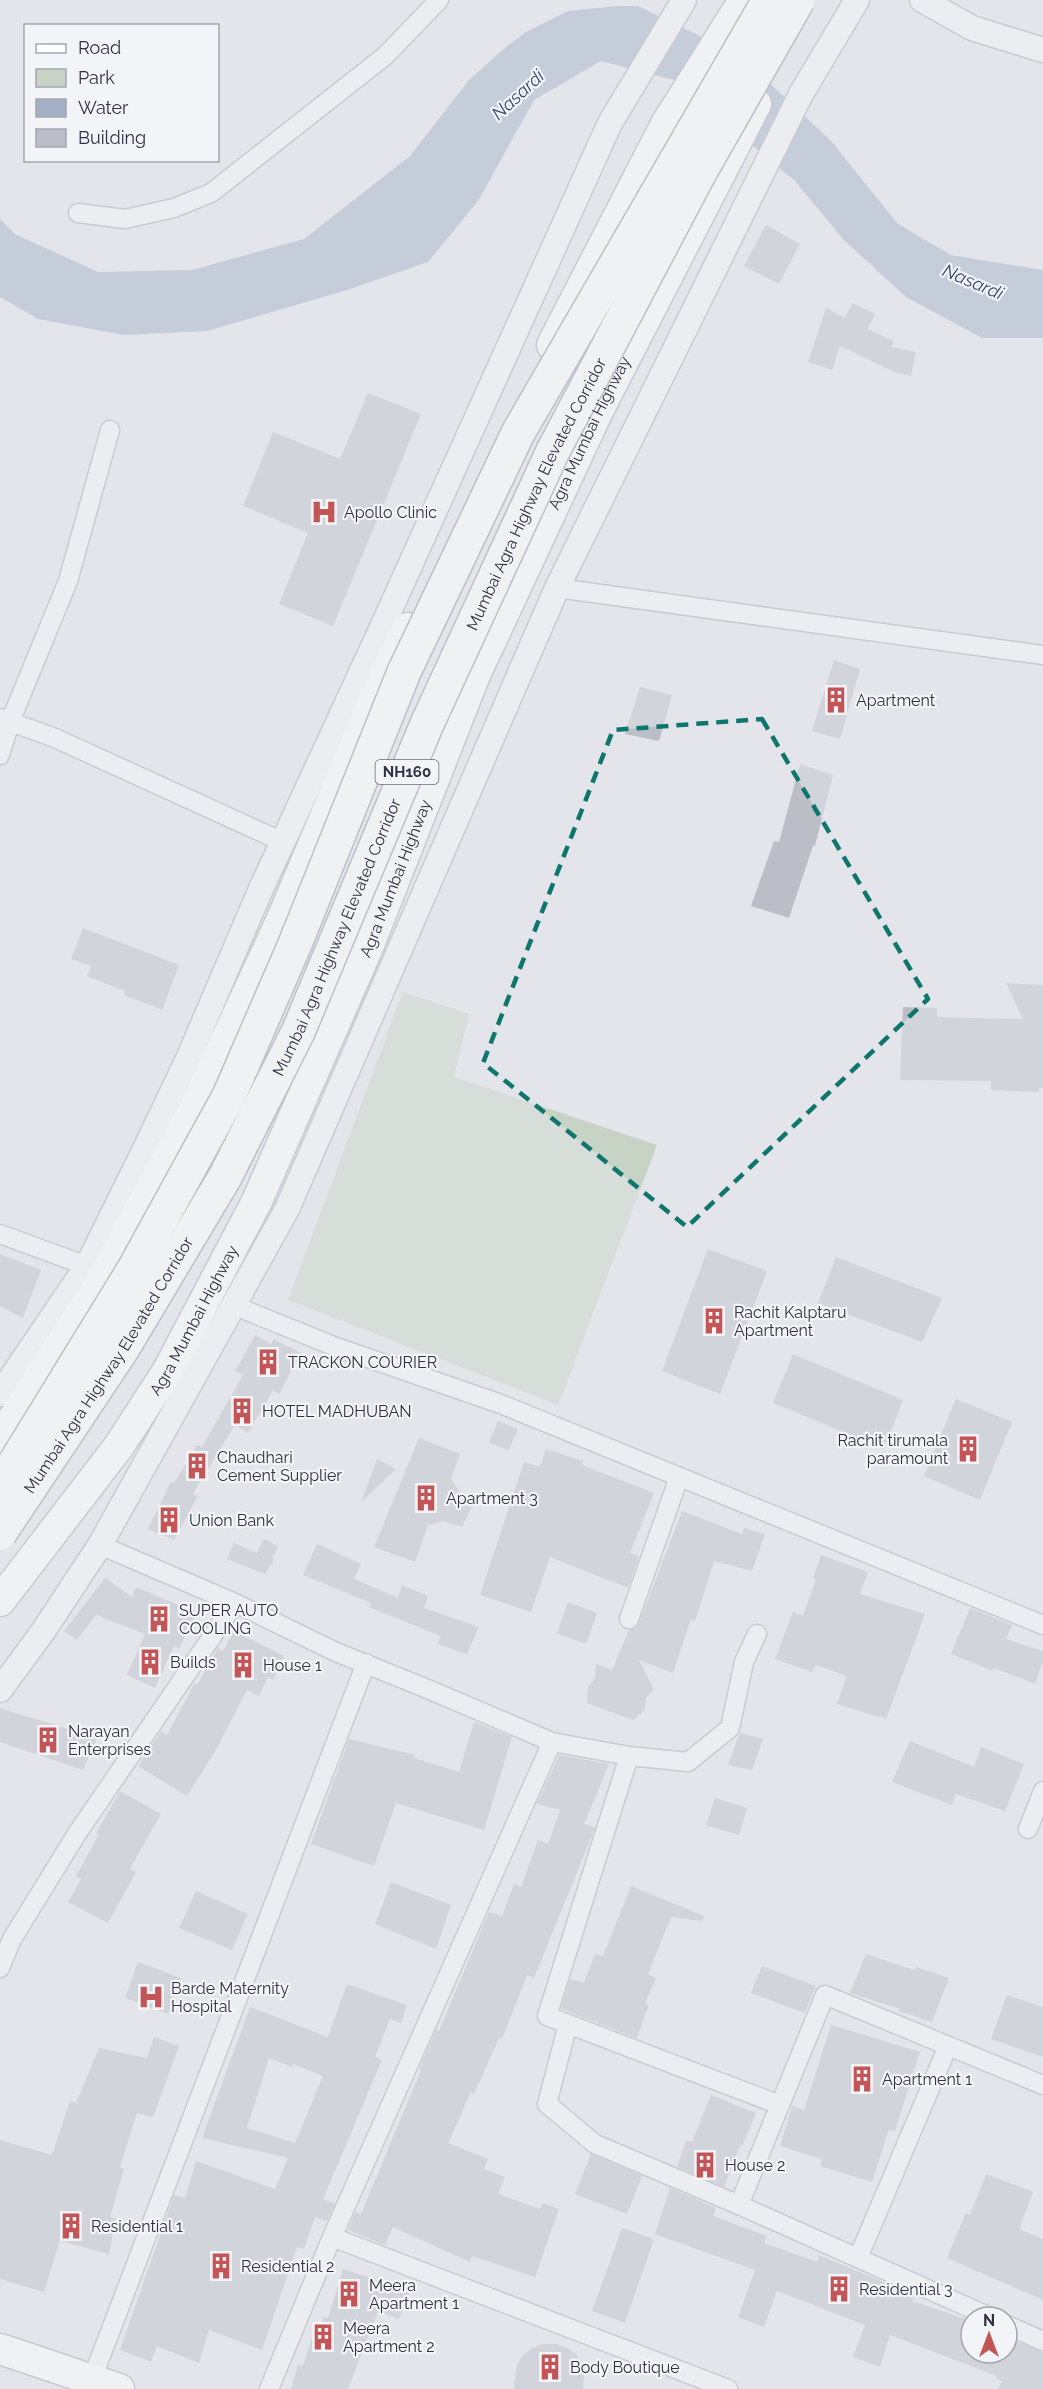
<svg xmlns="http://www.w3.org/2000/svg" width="1043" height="2389" font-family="Raleway,sans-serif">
	<rect width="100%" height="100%" fill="#e4e5ea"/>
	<path fill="#c7d3c5" d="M403 992 469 1014 454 1077 657 1145 558 1405 288 1300Z"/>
	<path fill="#a2afc7" d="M617 6H638L698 35 763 77 831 141 898 224 951 255 1043 270V338H982L906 297 844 240 795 181 674 80 601 61 534 100 478 201 428 262 344 291 207 331 124 335 38 319 0 297V219L15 234 98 272 192 270 304 239 410 156 469 80 506 47 526 32 568 11Z"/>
	<path fill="#bbbec7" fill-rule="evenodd" d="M766 225 800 244 779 284 744 266Z
		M852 303 875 314 868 329 894 341 891 347 916 352 911 376 897 373 840 346 832 370 808 362 826 308 845 318Z
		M368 393 421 414 333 626 279 604 308 533 243 506 273 432 340 459Z
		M834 660 860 669 840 739 812 731Z
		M640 687 672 695 659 741 625 734Z
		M800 764 833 775 815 846H813L789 918 751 906 774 841 779 842Z
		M83 928 179 965 162 1010 124 995 125 991 87 976 91 966 71 959Z
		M1006 983 1043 985V1088H1039V1092L991 1090V1081L900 1080 903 1007 937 1008V1017L1023 1019Z
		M708 1249 767 1271 720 1394 662 1371Z
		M0 1254 41 1270 23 1318 0 1306Z
		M836 1257 942 1298 922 1342 818 1303Z
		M255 1335 271 1344 274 1339 301 1353 279 1394 273 1390 248 1433 235 1425 193 1493 198 1496 174 1540 148 1529 171 1482 174 1483 197 1445 202 1447 243 1375 235 1371Z
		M793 1354 903 1400 884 1449 773 1403Z
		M956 1399 1012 1422 980 1500 924 1476Z
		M498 1421 518 1429 509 1450 489 1443Z
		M419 1438 460 1454 451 1478 461 1495 475 1500 462 1527 444 1521 428 1525 415 1562 374 1547Z
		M546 1449 583 1461 582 1465 654 1493 630 1553 639 1556 628 1588 550 1557 531 1612 480 1595 524 1462 540 1467Z
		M377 1459 396 1469 361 1502Z
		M682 1511 742 1534 744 1528 765 1534 752 1571 714 1561 695 1621 691 1619 673 1673 639 1660 654 1690 646 1698 645 1709 633 1720 587 1703 588 1687 595 1679 596 1664 612 1670 629 1630 636 1628 639 1623Z
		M264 1539 278 1546 272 1559 274 1560 265 1574 227 1559 234 1543 257 1553Z
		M317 1544 361 1564 354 1579 398 1598 402 1585 428 1596 424 1608 479 1627 467 1654 437 1644 441 1636 369 1607 371 1603 303 1575Z
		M821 1555 868 1572 860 1594 925 1614 886 1719 837 1704 847 1676 816 1665 812 1672 775 1659 793 1612 803 1616 816 1579 813 1578Z
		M105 1578 132 1597 136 1587 197 1613 179 1648 174 1646 155 1688 127 1675 145 1634 96 1615 77 1640 64 1631Z
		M568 1602 597 1613 586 1644 557 1633Z
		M970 1608 1012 1625 1006 1639 1043 1651V1661L1035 1684 994 1668 993 1671 951 1654Z
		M234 1631 284 1656 273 1680 268 1677 259 1696 247 1690 216 1750 187 1796 138 1766 161 1731 167 1735 194 1684 197 1685 218 1648 223 1651Z
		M0 1708 97 1738 83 1770 0 1742Z
		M474 1722 512 1737 484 1830 396 1803 374 1866 311 1844 349 1739 415 1755 414 1758 459 1772Z
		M740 1733 763 1739 752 1770 728 1765Z
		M910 1741 974 1767 981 1747 1024 1764 1005 1811 956 1794 952 1805 892 1782Z
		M559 1755 609 1764 584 1824 595 1828 534 1978 527 1975 502 2039 499 2038 474 2094 471 2092 448 2143 488 2159 484 2169 505 2177 498 2194 540 2209 543 2203 559 2209 535 2277 472 2256 470 2262 393 2227 385 2245 348 2230 355 2212 361 2214 421 2070 419 2069 436 2030 439 2031 489 1912 502 1916 514 1884 521 1887 538 1840 548 1844 560 1810 537 1804Z
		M120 1791 161 1814 130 1869 136 1872 108 1923 68 1902 81 1879 76 1876 99 1834 96 1833Z
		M715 1798 747 1808 739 1835 706 1825Z
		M391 1882 451 1905 436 1949 375 1924Z
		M631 1886 704 1916 702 1921 671 1917 648 1974 656 1978 645 2004 649 2005 637 2038 561 2009 570 1979 584 1983 595 1954 603 1956Z
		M196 1891 248 1914 232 1950 179 1928Z
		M866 1954 914 1970 916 1967 949 1978 932 2022 899 2011 900 2009 850 1993Z
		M138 1962 181 1978 168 2014 125 1998Z
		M762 1966 816 1986 805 2013 751 1993Z
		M347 1984 407 2005 401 2023 390 2019 375 2057 382 2060 323 2199 335 2203 327 2221 315 2217 304 2249 297 2247 262 2350 209 2330 199 2363 157 2346 151 2362 120 2350 174 2195 185 2198 196 2161 275 2189 288 2158 202 2138 250 2007 328 2037ZM269 2058 292 2067 293 2064 323 2076 295 2143 247 2128Z
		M1007 1995 1043 2007V2057L991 2039Z
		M831 2025 920 2052 895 2131 889 2129 872 2182 820 2166 822 2159 780 2146 792 2106 804 2110Z
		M154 2037 179 2046 153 2117 137 2113 120 2167 124 2169 110 2217 116 2219 109 2254 60 2241 44 2292 0 2279V2140L52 2155 70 2101 76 2103 99 2048 147 2058Z
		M711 2095 756 2113 742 2146 740 2145 724 2187 677 2167 686 2140 692 2142Z
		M591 2154 642 2176 627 2214 575 2194Z
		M986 2174 1033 2192 1019 2229 1043 2239V2300L947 2258 966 2213 970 2215Z
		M670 2188 716 2208 713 2216 767 2236 764 2243 817 2262 819 2255 914 2295 912 2301 971 2321V2353H1007L1013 2340 1043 2352V2389H998L1002 2381 996 2378 997 2376 890 2335 880 2367 853 2357 865 2325 777 2291 764 2327 738 2317 755 2270 655 2234Z
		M622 2228 654 2239 625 2323 592 2311Z
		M343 2269 410 2291 399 2319 378 2311 348 2389H291L298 2365 303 2366 313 2334 318 2336 323 2317 328 2318Z
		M543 2344H556L568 2348 577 2355 582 2365 584 2375 583 2389H514L516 2369 521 2357 531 2349Z"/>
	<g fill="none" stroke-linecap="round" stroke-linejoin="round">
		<g stroke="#a9abb4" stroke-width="21">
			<path id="minor" d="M78 213 125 219 174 208 211 193 385 56 439 0
				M557 588 1043 655
				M0 718 55 738 283 842
				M0 755 10 722 68 581 110 430
				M0 1234 87 1266
				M235 1306 336 1347 498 1403 1043 1625
				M100 1545 235 1603 336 1652 430 1690 552 1742 629 1756 688 1762 730 1728 744 1662 757 1634
				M629 1619 679 1477
				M629 1756 547 2016 780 2105
				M1028 1829 1043 1791
				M0 1968 12 1939 78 1832 235 1603
				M568 2024 547 2104 595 2144 739 2205
				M332 2237 728 2389
				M858 2258 948 2046
				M990 2317 739 2205 825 1995 1043 2085
				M1007 2325 1043 2341
				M92 2379 366 1663
				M269 2389 332 2237 552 1742"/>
		</g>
		<g stroke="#a9abb4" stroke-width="27">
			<path id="tertiary" d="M922 0 972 28 1043 50
				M0 1394 87 1266 145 1149 188 1059 260 891 379 634 610 123 684 0
				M0 1690 44 1630 100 1545 287 1209 557 588 801 94 857 0"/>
		</g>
		<g stroke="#a4a8b5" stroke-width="33">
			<g id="primary">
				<path d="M552 345 666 124 744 0"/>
				<path d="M0 1439 102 1280 192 1113 281 921 386 672 408 628"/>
				<path id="s1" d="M0 1601 119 1446 167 1372 257 1201 369 945 475 675 598 411 756 104"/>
				<path d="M0 2349 119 2389"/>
			</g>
		</g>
		<use href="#minor" stroke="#f6f7f9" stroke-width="18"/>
		<use href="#tertiary" stroke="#f6f7f9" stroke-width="24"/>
		<use href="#primary" stroke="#fff" stroke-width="30"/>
		<g stroke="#8c91a0" stroke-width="36" stroke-linecap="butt">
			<g id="motorway-bridge">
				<path d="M0 1487 134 1269 229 1096 295 944 404 672 518 433 769 0"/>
				<path id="s2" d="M0 1533 123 1348 225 1177 298 1032 427 724 553 451 699 174 798 0"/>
			</g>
		</g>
		<use href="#motorway-bridge" stroke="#fff" stroke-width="33"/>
	</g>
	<path d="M0 0H1043V2389H0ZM762 719 928 999 687 1227 483 1063 613 730Z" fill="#e4e5ea" fill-opacity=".55" fill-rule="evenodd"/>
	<path fill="none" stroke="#0f766e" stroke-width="4.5" stroke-dasharray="12 8" stroke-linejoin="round" d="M762 719 928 999 687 1227 483 1063 613 730Z"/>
	<defs>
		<g id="hospital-bare" transform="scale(2.07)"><path d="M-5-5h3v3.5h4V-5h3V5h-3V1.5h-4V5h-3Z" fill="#c35556" stroke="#f3f4f8" stroke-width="2.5" paint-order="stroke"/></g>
		<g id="building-bare" transform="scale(2.07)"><path d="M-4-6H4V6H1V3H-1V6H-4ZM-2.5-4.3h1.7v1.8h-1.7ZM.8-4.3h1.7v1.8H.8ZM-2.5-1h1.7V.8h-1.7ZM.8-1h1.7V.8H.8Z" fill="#c35556" stroke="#f3f4f8" stroke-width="2.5" paint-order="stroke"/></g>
	</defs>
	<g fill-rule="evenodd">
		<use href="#hospital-bare" x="324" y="512"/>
		<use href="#building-bare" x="836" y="700"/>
		<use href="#building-bare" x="714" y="1321"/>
		<use href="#building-bare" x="268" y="1362"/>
		<use href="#building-bare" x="242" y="1411"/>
		<use href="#building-bare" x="968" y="1449"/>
		<use href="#building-bare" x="197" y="1466"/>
		<use href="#building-bare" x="426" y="1498"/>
		<use href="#building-bare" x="169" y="1520"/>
		<use href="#building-bare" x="159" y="1619"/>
		<use href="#building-bare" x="150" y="1662"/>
		<use href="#building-bare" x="243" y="1665"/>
		<use href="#building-bare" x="48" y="1740"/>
		<use href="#hospital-bare" x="151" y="1997"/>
		<use href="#building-bare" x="862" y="2079"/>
		<use href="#building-bare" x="705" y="2165"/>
		<use href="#building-bare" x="71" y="2226"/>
		<use href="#building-bare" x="221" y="2266"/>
		<use href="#building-bare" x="839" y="2289"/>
		<use href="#building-bare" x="349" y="2294"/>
		<use href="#building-bare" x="323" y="2337"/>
		<use href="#building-bare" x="550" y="2367"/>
	</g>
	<g text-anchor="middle" stroke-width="4.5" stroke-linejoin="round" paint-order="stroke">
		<rect fill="#f3f4f8" stroke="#686c78" stroke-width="1.5" x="375.5" y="760" width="63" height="24" rx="4.5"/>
		<g font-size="15" font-weight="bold" fill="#2d3141">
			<text x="407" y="777">NH160</text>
		</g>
		<g font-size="16" fill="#2d3141" stroke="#f3f4f8">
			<text dy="6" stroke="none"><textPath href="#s1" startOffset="1314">Agra Mumbai Highway</textPath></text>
			<text dy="6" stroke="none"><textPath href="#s2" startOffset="1172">Mumbai Agra Highway Elevated Corridor</textPath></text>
			<text dy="6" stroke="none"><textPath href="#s1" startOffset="828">Agra Mumbai Highway</textPath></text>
			<text dy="6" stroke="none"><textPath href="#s2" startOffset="686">Mumbai Agra Highway Elevated Corridor</textPath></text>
			<text dy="6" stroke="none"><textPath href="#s1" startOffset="342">Agra Mumbai Highway</textPath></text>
			<text dy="6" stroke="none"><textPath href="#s2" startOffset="200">Mumbai Agra Highway Elevated Corridor</textPath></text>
		</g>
		<g font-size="16" fill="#2d3141" stroke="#f3f4f8" text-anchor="start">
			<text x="344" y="518">Apollo Clinic</text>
			<text x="856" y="706">Apartment</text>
			<text x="734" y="1318">Rachit Kalptaru<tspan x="734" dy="18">Apartment</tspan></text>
			<text x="288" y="1368">TRACKON COURIER</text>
			<text x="262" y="1417">HOTEL MADHUBAN</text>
			<text x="948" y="1446" text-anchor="end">Rachit tirumala<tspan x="948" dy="18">paramount</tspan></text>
			<text x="217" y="1463">Chaudhari<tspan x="217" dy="18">Cement Supplier</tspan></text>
			<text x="446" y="1504">Apartment 3</text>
			<text x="189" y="1526">Union Bank</text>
			<text x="179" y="1616">SUPER AUTO<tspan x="179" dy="18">COOLING</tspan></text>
			<text x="170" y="1668">Builds</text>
			<text x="263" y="1671">House 1</text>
			<text x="68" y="1737">Narayan<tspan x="68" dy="18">Enterprises</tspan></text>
			<text x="171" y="1994">Barde Maternity<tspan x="171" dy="18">Hospital</tspan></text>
			<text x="882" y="2085">Apartment 1</text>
			<text x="725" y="2171">House 2</text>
			<text x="91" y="2232">Residential 1</text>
			<text x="241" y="2272">Residential 2</text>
			<text x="369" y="2291">Meera<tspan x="369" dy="18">Apartment 1</tspan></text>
			<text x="859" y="2295">Residential 3</text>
			<text x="343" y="2334">Meera<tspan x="343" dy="18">Apartment 2</tspan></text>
			<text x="570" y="2373">Body Boutique</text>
		</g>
		<g font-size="18" font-style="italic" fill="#3a4b72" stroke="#f3f4f8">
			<text transform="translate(518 95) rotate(-43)" y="6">Nasardi</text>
			<text transform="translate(973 282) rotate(23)" y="6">Nasardi</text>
		</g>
	</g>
	<rect x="24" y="24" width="195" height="138" fill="#f3f4f8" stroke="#a4a6af" stroke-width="1.5"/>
	<rect x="36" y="44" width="30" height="9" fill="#ffffff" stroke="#a4a6af" stroke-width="1.5"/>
	<text x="78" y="54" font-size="18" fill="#2d3141">Road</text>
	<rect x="36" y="69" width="30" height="18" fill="#c7d3c5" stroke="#a4a6af" stroke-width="1.5"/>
	<text x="78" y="84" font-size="18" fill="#2d3141">Park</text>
	<rect x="36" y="99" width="30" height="18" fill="#a2afc7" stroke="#a4a6af" stroke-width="1.5"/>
	<text x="78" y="114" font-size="18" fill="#2d3141">Water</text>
	<rect x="36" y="129" width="30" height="18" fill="#bbbec7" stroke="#a4a6af" stroke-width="1.5"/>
	<text x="78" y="144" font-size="18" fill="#2d3141">Building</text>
	<g transform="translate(989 2335)"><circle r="28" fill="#f3f4f8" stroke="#a4a6af" stroke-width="1.5"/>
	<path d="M0-4.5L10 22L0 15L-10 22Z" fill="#c35556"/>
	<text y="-9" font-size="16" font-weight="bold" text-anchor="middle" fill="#2d3141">N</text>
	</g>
</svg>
